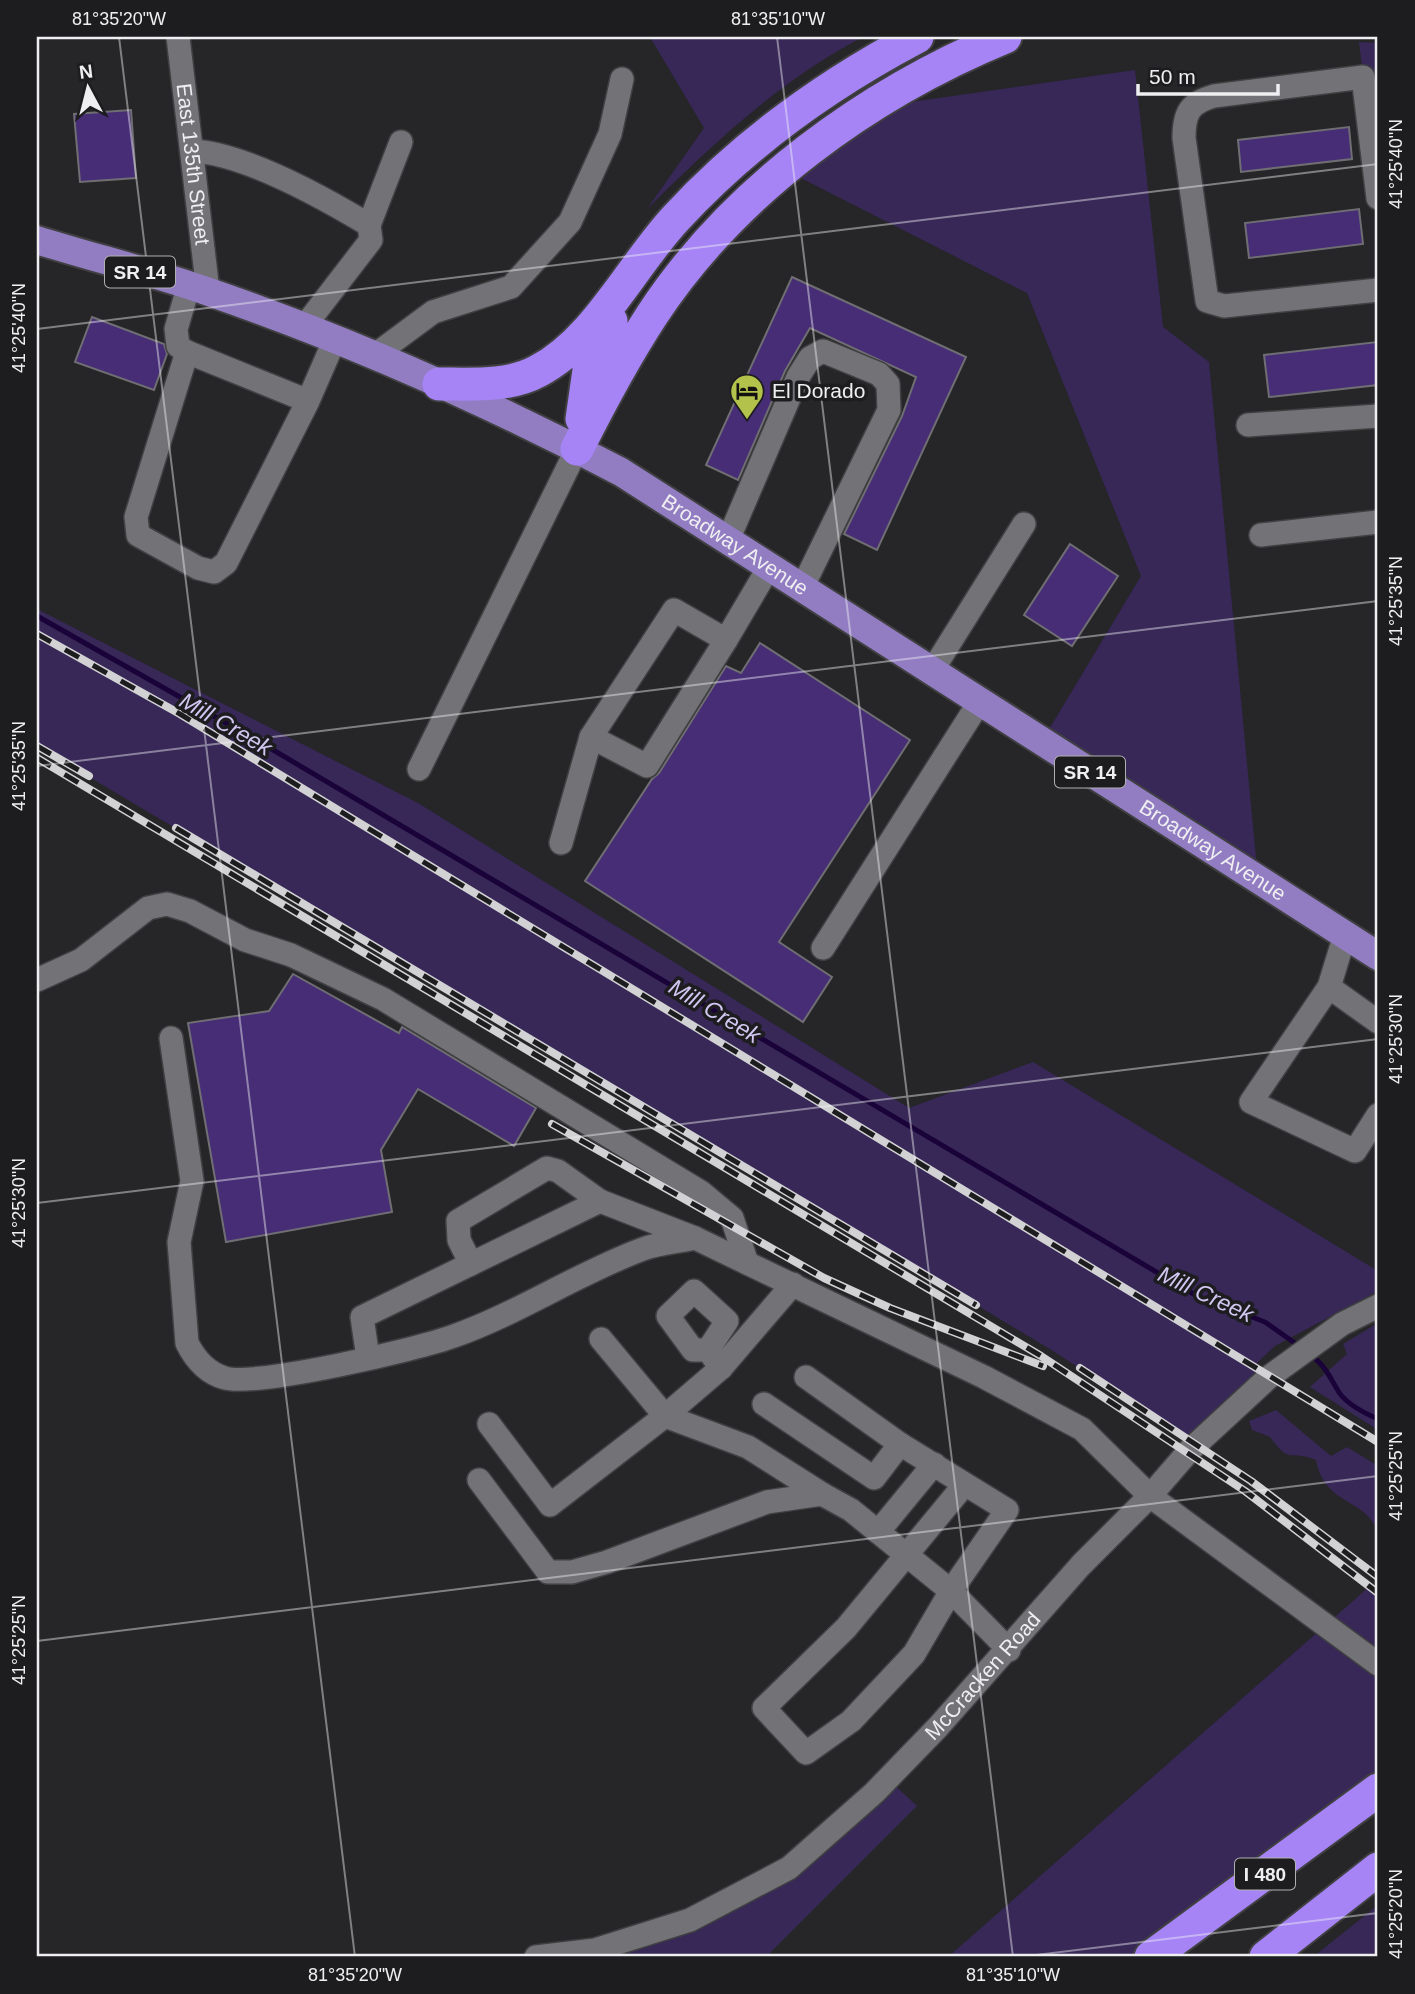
<svg xmlns="http://www.w3.org/2000/svg" width="1415" height="1994" font-family="Arial,sans-serif">
	<rect width="100%" height="100%" fill="#262528"/>
	<path fill="#372857" d="M650 37H863C780 80 713 144 647 209L704 128Z
		M1359 42 1378 43V198Z
		M1135 70 1163 327 1209 362 1258 879 1042 741 1141 576 1027 293 785 170 868 108Z
		M37 609 418 803 909 1108 1033 1062 1378 1271V1291L1275 1346 1253 1367 1269 1377 1197 1444 1053 1351 829 1216 37 746Z
		M1378 1323V1430L1310 1387 1347 1354 1343 1344Z
		M1276 1410 1331 1456 1347 1447 1378 1466V1532C1364 1496 1325 1507 1316 1460 1289 1449 1291 1466 1270 1437L1252 1430 1249 1421Z
		M1370 1586 1378 1593V1790L1151 1957H948Z
		M888 1779 917 1806 766 1957H536L595 1950 789 1868Z
		M1378 1905V1957H1313Z"/>
	<g fill="none" stroke-linecap="round" stroke-linejoin="round">
		<path stroke="#1a0339" stroke-width="5" d="M37 616 263 744 1197 1296 1265 1322 1299 1346
			M1309 1354C1325 1365 1328 1374 1337 1389 1344 1403 1364 1413 1378 1419"/>
	</g>
	<path fill="#462d76" stroke="#6f6e72" stroke-width="2" d="M131 110 136 178 80 182 74 114Z
		M1349 127 1352 159 1241 172 1238 140Z
		M1359 209 1363 244 1249 258 1245 223Z
		M792 277 966 357 877 550 844 534 902 416 916 377 810 328 785 371 738 480 706 465Z
		M92 317 164 344 167 354 154 390 75 362Z
		M1377 342 1378 385 1269 397 1264 355Z
		M1070 544 1118 576 1072 646 1024 615Z
		M760 643 910 740 779 942 832 977 803 1022 585 881 652 779 659 773 726 666 741 673Z
		M293 974 399 1033 402 1027 536 1108 514 1146 418 1089 381 1150 392 1212 226 1242 188 1023 269 1011Z"/>
	<g fill="none" stroke-linecap="round" stroke-linejoin="round">
		<g stroke="#404042" stroke-width="26">
			<g id="minor">
				<path id="s1" d="M178 37 208 291"/>
				<path d="M192 151C243 153 324 198 369 225L371 240 304 327"/>
				<path d="M1378 198 1363 77 1214 96C1190 103 1184 112 1184 138L1207 301 1224 306 1378 290"/>
				<path d="M369 225 401 142"/>
				<path d="M187 352 178 346 176 329 189 285"/>
				<path d="M375 355 433 312 511 287 570 222 610 134 622 79"/>
				<path d="M308 401 187 352 136 517 138 535 198 568 214 572 226 563 308 401 335 339"/>
				<path d="M1248 425 1378 416"/>
				<path d="M1261 535 1378 522"/>
				<path d="M728 540 798 377 810 358 823 351 879 374 888 384 889 410 802 588"/>
				<path d="M932 671 1024 524"/>
				<path d="M591 737 647 766 726 640"/>
				<path d="M419 769 577 449"/>
				<path d="M561 843 591 737 674 610 726 640 769 567"/>
				<path d="M1345 935 1329 987 1251 1102 1355 1151 1378 1115"/>
				<path d="M823 948 980 701"/>
				<path d="M37 980 81 960 148 908 167 904 190 911 245 940 291 955 383 999 701 1192 732 1218 747 1263"/>
				<path d="M1329 987 1378 1022"/>
				<path d="M171 1038 192 1181 179 1242 187 1343C195 1359 207 1373 225 1378 256 1387 419 1349 454 1336 519 1313 578 1273 643 1249 659 1243 678 1242 695 1238L984 1377 1082 1429 1150 1496 1378 1664"/>
				<path d="M471 1264 459 1240 458 1221 547 1168 558 1171 600 1201"/>
				<path d="M601 1339 665 1416 748 1447 822 1494"/>
				<path d="M708 1350H693L668 1316 694 1291 727 1321 708 1350 721 1368"/>
				<path d="M368 1358 362 1317 600 1201 695 1238"/>
				<path d="M806 1377 900 1444 1007 1510 951 1591 914 1654 851 1721 806 1753 764 1708 846 1628 965 1484"/>
				<path d="M764 1404 874 1478 900 1444"/>
				<path d="M489 1424 550 1505 665 1416 721 1368 793 1284"/>
				<path d="M479 1480 548 1572H572L607 1562 767 1502 822 1494 851 1510 951 1591 1009 1650"/>
				<path d="M878 1532 934 1464"/>
				<path id="s2" d="M536 1957 595 1950 690 1920 789 1868 874 1793 938 1727 1081 1565 1150 1496 1189 1451 1269 1377 1342 1324 1378 1306"/>
			</g>
		</g>
		<g stroke="#404042" stroke-width="32">
			<g id="major">
				<path id="s3" d="M37 240C94 258 153 272 209 292 351 341 488 402 621 472L1378 956"/>
			</g>
		</g>
		<g stroke="#404042" stroke-width="37">
			<path id="highway" d="M439 384C471 384 509 387 538 371 596 341 632 265 676 218 745 143 828 84 917 37
				M582 419 591 356 611 321
				M577 449C600 403 624 358 652 315 734 190 869 93 1005 37
				M1151 1957 1378 1790
				M1266 1957 1378 1869"/>
		</g>
		<use href="#minor" stroke="#737276" stroke-width="23"/>
		<use href="#major" stroke="#927dc3" stroke-width="28"/>
		<use href="#highway" stroke="#a684f6" stroke-width="33"/>
		<g stroke="#d2d2d4" stroke-width="8">
			<path id="rail" d="M37 634 180 714 1378 1442
				M37 746 89 776
				M37 758 1041 1356 1245 1491 1378 1593
				M176 828 976 1305
				M552 1124 824 1278 890 1308 1043 1366
				M1080 1368 1251 1481 1378 1577"/>
		</g>
		<use href="#rail" stroke="#1d1c1f" stroke-width="5" stroke-dasharray="16" stroke-linecap="butt"/>
	</g>
	<path fill="none" stroke="#efeff1" stroke-width="2" stroke-opacity="0.45" d="M119 37 355 1957M777 37 1013 1957M37 329 1378 164M37 766 1378 601M37 1203 1378 1039M37 1641 1378 1476M1020 1957 1378 1913"/>
	<defs>
		<g id="hotel-pin" transform="scale(1.75)"><path d="M0 17L-7.5 6A9.5 9.5 0 1 1 7.5 6Z" fill="#b3c24b" stroke="#1d1c1f"/><path d="M-6-4.5h1.5V1H6V5H4.5V3h-9V5H-6ZM-4 0a1.8 1.8 0 1 1 3.6 0ZM.5 0V-2.5h3Q6-2.5 6 0Z" fill="#111"/></g>
	</defs>
	<g fill-rule="evenodd">
		<use href="#hotel-pin" x="747" y="391"/>
	</g>
	<g text-anchor="middle" stroke-width="7" stroke-linejoin="round" paint-order="stroke">
		<g fill="#1d1c1f" stroke="#b0b0b2" stroke-width="2">
			<rect x="105" y="256.5" width="70" height="31" rx="5"/>
			<rect x="1055" y="756.5" width="70" height="31" rx="5"/>
			<rect x="1235" y="1858.5" width="60" height="31" rx="5"/>
		</g>
		<g font-size="19" font-weight="bold" fill="#efeff1">
			<text x="140" y="279">SR 14</text>
			<text x="1090" y="779">SR 14</text>
			<text x="1265" y="1881">I 480</text>
		</g>
		<g font-size="21" fill="#efeff1" stroke="#1d1c1f">
			<text dy="7" stroke="none"><textPath href="#s1" startOffset="128">East 135th Street</textPath></text>
			<text dy="7" stroke="none"><textPath href="#s3" startOffset="765">Broadway Avenue</textPath></text>
			<text dy="7" stroke="none"><textPath href="#s3" startOffset="1332">Broadway Avenue</textPath></text>
			<text dy="7" stroke="none"><textPath href="#s2" startOffset="544">McCracken Road</textPath></text>
		</g>
		<g font-size="21" fill="#efeff1" stroke="#1d1c1f" text-anchor="start">
			<text x="772" y="398">El Dorado</text>
		</g>
		<g font-size="23" font-style="italic" fill="#d1c7f1" stroke="#1d1c1f">
			<text transform="translate(226 724) rotate(30)" y="8">Mill Creek</text>
			<text transform="translate(715 1011) rotate(31)" y="8">Mill Creek</text>
			<text transform="translate(1206 1294) rotate(25)" y="8">Mill Creek</text>
		</g>
	</g>
	<rect width="1415" height="1994" fill="none" stroke="#1d1c1f" stroke-width="77"/>
	<g transform="translate(88 88) rotate(353)" stroke="#1d1c1f" stroke-width="5" paint-order="stroke">
	<path d="M0-5L12 26L0 18L-12 26Z" fill="#efeff1"/>
	<text y="-10" font-size="19" font-weight="bold" text-anchor="middle" fill="#efeff1">N</text>
	</g>
	<path d="M1138 84v10h140v-10" fill="none" stroke="#efeff1" stroke-width="3.5"/>
	<text x="1149" y="84" font-size="21" fill="#efeff1" stroke="#1d1c1f" stroke-width="5" paint-order="stroke">50 m</text>
	<rect x="38" y="38" width="1338" height="1917" fill="none" stroke="#efeff1" stroke-width="2.5"/>
	<g font-size="18" text-anchor="middle" fill="#efeff1">
		<text x="119" y="25">81°35'20"W</text>
		<text x="778" y="25">81°35'10"W</text>
		<text transform="translate(1396 164) rotate(-90)" y="6">41°25'40"N</text>
		<text transform="translate(19 328) rotate(-90)" y="6">41°25'40"N</text>
		<text transform="translate(1396 601) rotate(-90)" y="6">41°25'35"N</text>
		<text transform="translate(19 766) rotate(-90)" y="6">41°25'35"N</text>
		<text transform="translate(1396 1039) rotate(-90)" y="6">41°25'30"N</text>
		<text transform="translate(19 1203) rotate(-90)" y="6">41°25'30"N</text>
		<text transform="translate(1396 1476) rotate(-90)" y="6">41°25'25"N</text>
		<text transform="translate(19 1640) rotate(-90)" y="6">41°25'25"N</text>
		<text transform="translate(1396 1914) rotate(-90)" y="6">41°25'20"N</text>
		<text x="355" y="1981">81°35'20"W</text>
		<text x="1013" y="1981">81°35'10"W</text>
	</g>
</svg>
